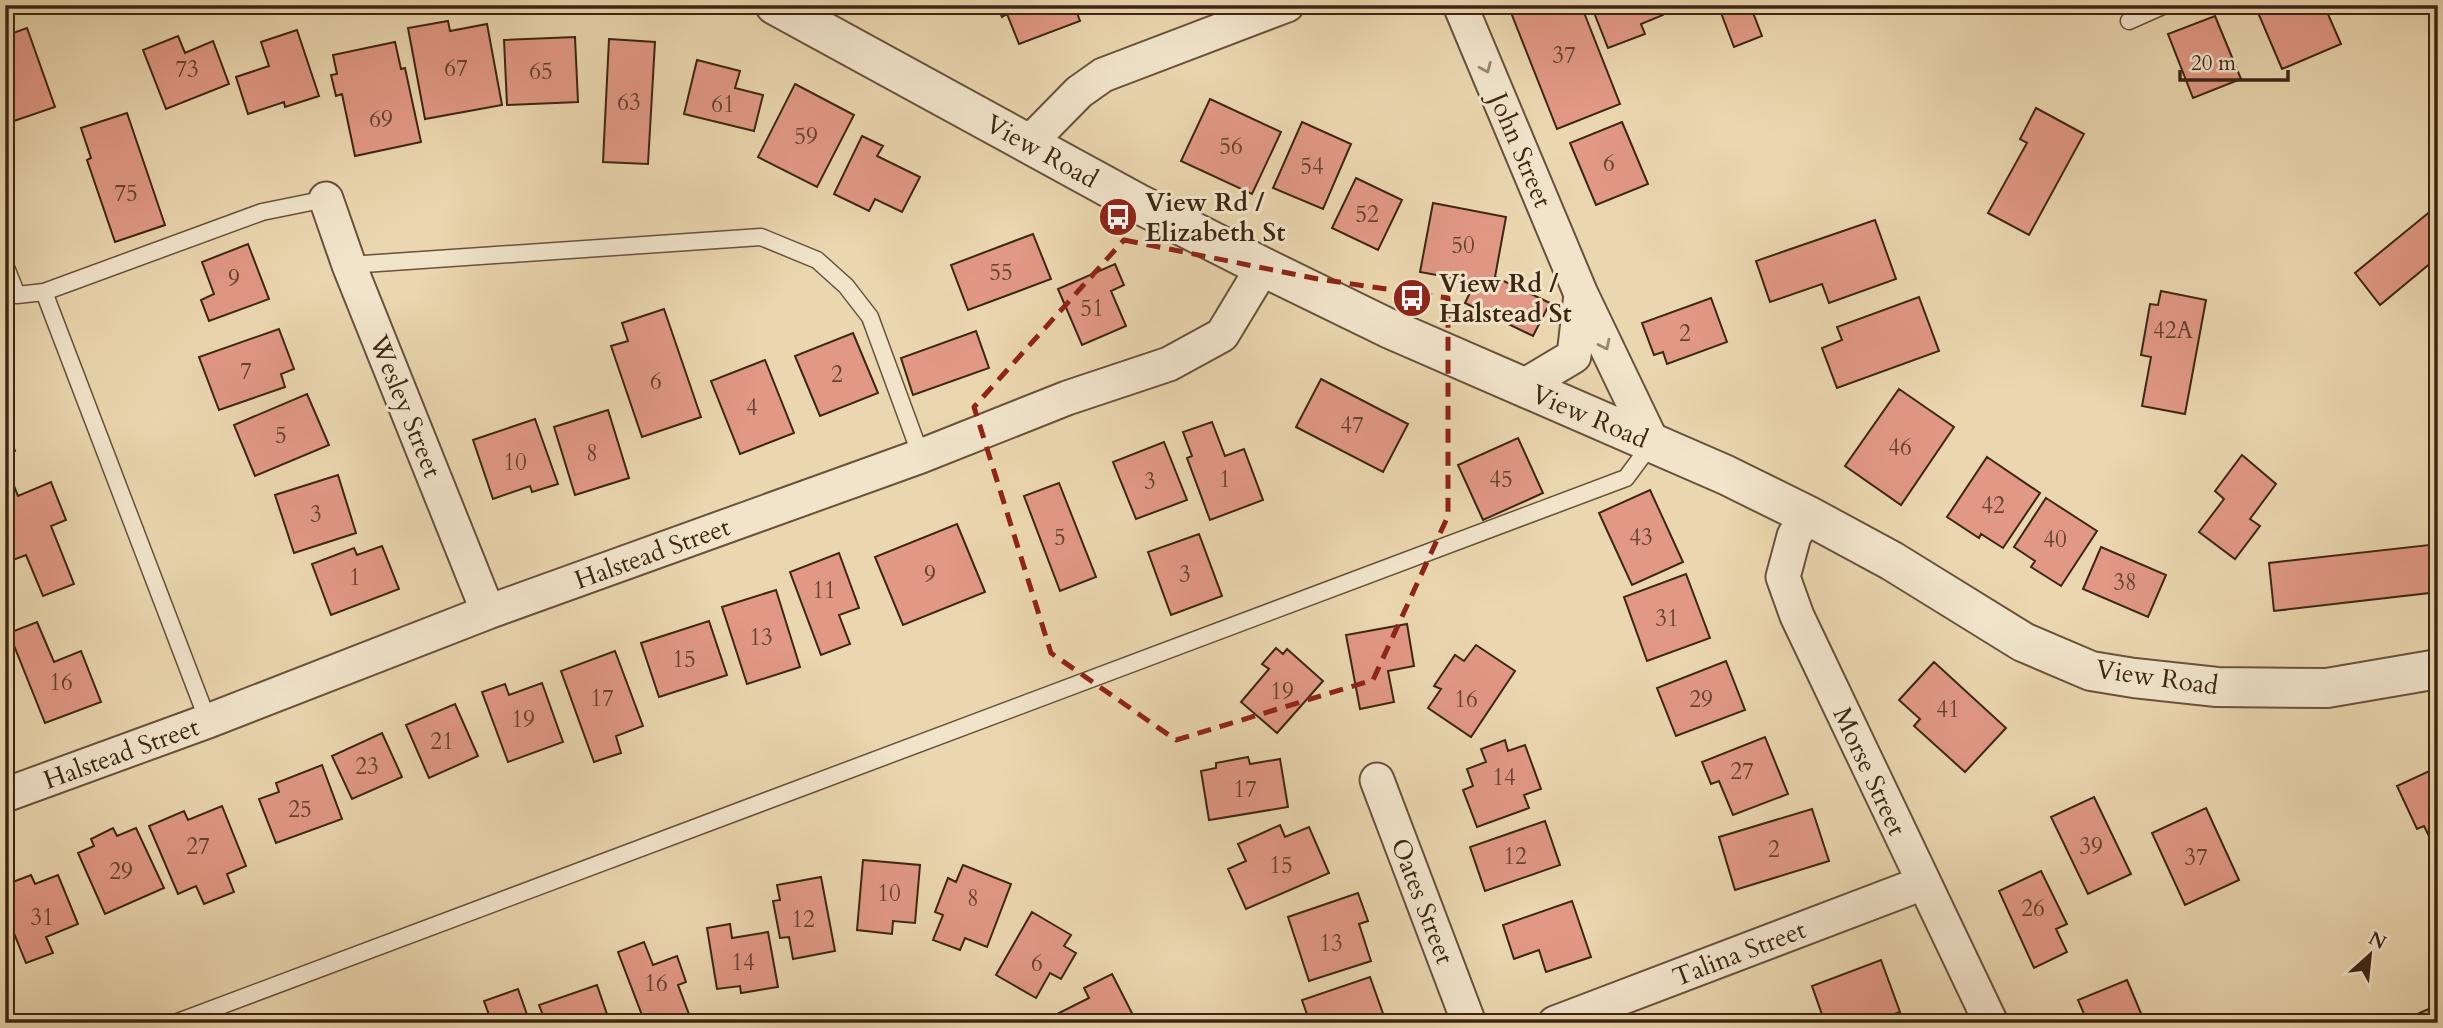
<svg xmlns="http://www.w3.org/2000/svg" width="2443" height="1028" font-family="Cardo,serif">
	<rect width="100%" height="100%" fill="#ead6af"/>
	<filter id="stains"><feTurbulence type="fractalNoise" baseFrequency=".00286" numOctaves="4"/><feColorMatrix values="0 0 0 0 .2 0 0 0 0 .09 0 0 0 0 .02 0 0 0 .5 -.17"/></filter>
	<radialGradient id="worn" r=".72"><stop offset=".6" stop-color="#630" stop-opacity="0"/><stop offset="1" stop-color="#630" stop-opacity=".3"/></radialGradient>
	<path fill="#e19885" stroke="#3d2613" stroke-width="2" d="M997 5H1074L1080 21 1019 44 1007 14 1002 17Z
		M1508 5H1581L1620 104 1557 129Z
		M1591 5H1660L1663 15 1641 24 1645 34 1608 48Z
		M1718 5H1750L1762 36 1734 47Z
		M2261 5H2324L2341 44 2282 69 2256 8Z
		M2215 16 2241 79 2193 98 2168 34Z
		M448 21 450 31 487 24 502 105 425 119 408 28Z
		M27 28 55 107 5 124V36Z
		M297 30 319 96 285 107 284 102 248 114 236 77 269 66 261 42Z
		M178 36 185 53 213 41 229 84 166 109 143 50Z
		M575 37 578 102 507 105 504 40Z
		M609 39 655 42 648 164 603 162Z
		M395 42 401 69 405 68 421 142 355 156 342 94 336 96 331 75 337 74 333 55Z
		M697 60 740 71 735 88 763 95 754 131 684 114Z
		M795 84 854 115 817 187 758 157Z
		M1210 99 1281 132 1252 194 1181 161Z
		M2036 108 2084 134 2029 235 1988 213 2027 143 2020 139Z
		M127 113 165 225 115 242 87 160 91 158 81 128Z
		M1302 122 1351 144 1323 209 1273 188Z
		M1622 122 1648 184 1596 205 1570 143Z
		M862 136 883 146 877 156 920 177 902 212 875 199 869 211 834 194Z
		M1356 178 1402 200 1378 250 1332 228Z
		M1433 203 1506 217 1495 277 1550 303 1533 336 1465 303 1475 282 1420 272Z
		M2438 205V257L2380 305 2355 273Z
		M1875 220 1896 279 1829 303 1822 284 1770 302 1756 261Z
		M1033 234 1051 279 968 310 951 265Z
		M248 244 269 299 209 321 201 300 214 294 202 262Z
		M1115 264 1124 285 1111 291 1126 326 1082 345 1058 289Z
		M2161 291 2206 300 2185 414 2142 406 2151 357 2141 355 2150 304 2158 305Z
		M1919 297 1939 351 1837 388 1822 348 1842 340 1837 327Z
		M1711 298 1727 342 1667 364 1663 352 1654 355 1642 323Z
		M664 309 701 417 642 437 611 346 628 341 622 323Z
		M279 329 294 369 281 374 285 387 219 410 199 357Z
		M976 331 989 368 913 395 901 358Z
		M853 333 878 393 820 416 795 356Z
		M765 360 794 433 740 454 711 381Z
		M1321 379 1408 424 1383 472 1296 427Z
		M1899 389 1954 427 1901 505 1845 466Z
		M307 394 329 445 255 476 234 425Z
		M608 410 629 478 575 495 554 427Z
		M535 419 558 484 532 492 530 486 493 499 473 440Z
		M1212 422 1225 456 1244 449 1263 500 1210 520 1187 458 1192 456 1183 432Z
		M5 425 15 451 5 455Z
		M1518 438 1543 493 1483 520 1458 465Z
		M1164 442 1187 500 1136 519 1113 462Z
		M2242 455 2276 484 2250 519 2260 526 2235 559 2199 532 2224 499 2215 491Z
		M1987 457 2040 493 2003 548 1981 534 1979 538 1947 517Z
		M9 473 18 496 51 482 66 520 51 526 74 584 43 596 26 555 5 563V474Z
		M338 475 356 533 294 553 275 495Z
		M1059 483 1096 577 1060 591 1024 496Z
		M1650 490 1683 562 1632 585 1599 513Z
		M2046 498 2097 531 2061 586 2031 567 2035 561 2014 547Z
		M957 524 985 592 903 625 875 557Z
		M1199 534 1222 596 1171 615 1148 552Z
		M2438 544V592L2274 611 2269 563Z
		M382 546 399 589 331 615 312 564 354 548 357 555Z
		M2101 547 2166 575 2148 617 2083 589Z
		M839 553 859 608 839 615 850 644 821 655 790 572Z
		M1686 574 1710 638 1647 661 1624 597Z
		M776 590 800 667 747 684 722 607Z
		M709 621 727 675 659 697 641 643Z
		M37 622 54 662 81 651 101 702 45 723 9 633Z
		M1407 624 1414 666 1388 671 1394 702 1360 709 1346 635Z
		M1476 645 1515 671 1471 737 1428 708 1441 689 1434 686 1455 655 1464 661Z
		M1276 648 1283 654 1287 649 1323 681 1277 733 1241 702 1269 669 1262 664Z
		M615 651 643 726 616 736 621 753 594 762 561 671Z
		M1726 661 1745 710 1676 736 1657 688Z
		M1934 662 2006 728 1965 772 1914 726 1920 719 1899 700Z
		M542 683 563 742 508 762 482 692 505 684 509 695Z
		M455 704 478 756 429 778 406 725Z
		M382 733 402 777 352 799 332 756Z
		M1765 737 1788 794 1733 815 1719 781 1711 784 1702 762Z
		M1505 740 1508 751 1525 745 1541 789 1524 795 1529 808 1477 827 1463 790 1473 786 1467 769 1486 762 1481 749Z
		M1248 757 1250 764 1280 759 1288 807 1209 820 1201 771 1216 768V763Z
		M322 765 342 819 276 843 259 799 279 792 276 783Z
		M2438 767V854L2424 826 2417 829 2397 786Z
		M2094 797 2131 874 2088 894 2051 817Z
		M222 806 246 866 227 874 234 892 204 904 196 886 178 894 149 826 184 811 188 820Z
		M2206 808 2239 880 2185 905 2152 833Z
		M1812 809 1829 861 1735 890 1719 837Z
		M1545 821 1560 865 1485 891 1470 847Z
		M1280 825 1285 837 1309 827 1329 873 1246 909 1228 869 1246 861 1238 844Z
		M113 828 117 836 136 828 164 888 105 914 78 853 94 846 91 839Z
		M863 860 920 865 915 923 893 921 892 934 857 930Z
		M963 865 1011 884 987 947 965 938 960 950 933 940 943 915 935 912 948 878 956 882Z
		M2041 871 2067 924 2056 929 2067 952 2034 968 1999 891Z
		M31 875 35 884 58 875 78 924 46 937 53 953 26 963 5 911V885Z
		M821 877 835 951 793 959 789 937 780 938 773 901 780 900 777 885Z
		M1358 893 1368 921 1359 924 1371 961 1309 981 1288 917Z
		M1572 901 1591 957 1546 972 1539 950 1514 959 1503 925Z
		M1032 912 1071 935 1064 946 1076 953 1061 979 1050 973 1036 998 996 975Z
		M730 924 732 938 768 932 778 987 741 993 740 986 717 989 707 928Z
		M644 942 653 965 677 956 686 982 678 985 692 1022 645 1023 618 952Z
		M1881 960 1900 1012 1870 1023H1825L1812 986Z
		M1112 974 1137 1023H1056L1053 1016 1089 998 1084 988Z
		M1370 977 1385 1019 1373 1023H1310L1302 1000Z
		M2127 980 2145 1023H2088L2078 1000Z
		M597 985 610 1023H546L539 1005Z
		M518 989 530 1023H492L484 1001Z
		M2438 1005V1023H2412L2410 1017Z"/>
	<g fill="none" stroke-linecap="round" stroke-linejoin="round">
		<g stroke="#68523a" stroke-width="19">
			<path id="service" d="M2129 21 2165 5
				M5 265 17 295 44 292 262 212 326 199
				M349 265 761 237 817 260 846 286 870 317 921 456
				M44 292 208 721
				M175 1023 1626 478 1652 443"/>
		</g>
		<g stroke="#68523a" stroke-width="37">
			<path id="minor" d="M1460 5 1581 294 1652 442
				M1028 144 1079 92 1103 75 1287 5
				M326 199 349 265 488 612
				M1522 387 1574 356 1581 294
				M1807 515 1794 536 1783 577 1797 616 1991 1023
				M1377 780 1469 1023
				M5 795 208 721 488 612 921 456 1067 398 1169 364 1222 335 1263 267
				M1555 1023 1923 883"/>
		</g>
		<g stroke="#68523a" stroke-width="42">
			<path id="tertiary" d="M775 5 1137 203 1263 267 1388 328 1726 475 1807 515 1892 561 2023 642 2091 671 2134 678 2217 687 2327 688 2438 669"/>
		</g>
		<use href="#service" stroke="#f1e4cb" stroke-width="16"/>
		<use href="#minor" stroke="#f1e4cb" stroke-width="33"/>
		<use href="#tertiary" stroke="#f1e4cb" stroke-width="38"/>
	</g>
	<defs><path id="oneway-chevron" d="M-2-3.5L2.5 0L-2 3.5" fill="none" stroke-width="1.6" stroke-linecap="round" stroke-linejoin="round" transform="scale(1.75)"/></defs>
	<g stroke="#97856f">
		<use href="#oneway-chevron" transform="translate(1486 68) rotate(67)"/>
		<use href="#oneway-chevron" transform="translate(1605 345) rotate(64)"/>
	</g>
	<path fill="none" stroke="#8f2418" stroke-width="5" stroke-dasharray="14 9" stroke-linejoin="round" d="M1124 240 1318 279 1448 298V516L1373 680 1176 740 1051 653 974 407Z"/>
	<defs>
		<g id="bus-disc" transform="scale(2.0125)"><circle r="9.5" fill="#8f2418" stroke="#f1e4cb"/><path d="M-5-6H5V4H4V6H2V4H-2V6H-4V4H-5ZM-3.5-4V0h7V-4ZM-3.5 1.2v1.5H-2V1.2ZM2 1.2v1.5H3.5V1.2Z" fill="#fff"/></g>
	</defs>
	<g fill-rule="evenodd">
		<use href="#bus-disc" x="1118" y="217"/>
		<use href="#bus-disc" x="1412" y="298"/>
	</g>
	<g text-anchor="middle" stroke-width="6" stroke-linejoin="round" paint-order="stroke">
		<g font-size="23" fill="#664230">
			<text x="1564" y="63">37</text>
			<text x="456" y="76">67</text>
			<text x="187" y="77">73</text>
			<text x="541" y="79">65</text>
			<text x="629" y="110">63</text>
			<text x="723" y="112">61</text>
			<text x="381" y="127">69</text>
			<text x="806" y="144">59</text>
			<text x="1231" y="154">56</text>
			<text x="1609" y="171">6</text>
			<text x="1312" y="174">54</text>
			<text x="126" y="201">75</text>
			<text x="1367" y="222">52</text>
			<text x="1463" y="253">50</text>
			<text x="1001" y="280">55</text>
			<text x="234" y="286">9</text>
			<text x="1092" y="316">51</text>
			<text x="2173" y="338">42A</text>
			<text x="1685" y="341">2</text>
			<text x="246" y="379">7</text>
			<text x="837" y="382">2</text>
			<text x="656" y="389">6</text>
			<text x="752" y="415">4</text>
			<text x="1352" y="433">47</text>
			<text x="281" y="443">5</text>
			<text x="1900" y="455">46</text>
			<text x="592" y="461">8</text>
			<text x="515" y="470">10</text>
			<text x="1225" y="487">1</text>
			<text x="1501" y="487">45</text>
			<text x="1150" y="489">3</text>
			<text x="1993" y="513">42</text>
			<text x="316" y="522">3</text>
			<text x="1060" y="545">5</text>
			<text x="1641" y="545">43</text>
			<text x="2055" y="547">40</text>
			<text x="930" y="582">9</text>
			<text x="1185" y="582">3</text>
			<text x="355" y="585">1</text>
			<text x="2125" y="590">38</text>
			<text x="824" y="598">11</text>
			<text x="1667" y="626">31</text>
			<text x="761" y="645">13</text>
			<text x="684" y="667">15</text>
			<text x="61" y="690">16</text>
			<text x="1282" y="699">19</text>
			<text x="602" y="706">17</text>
			<text x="1466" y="707">16</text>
			<text x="1701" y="707">29</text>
			<text x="1948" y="717">41</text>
			<text x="523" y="727">19</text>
			<text x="442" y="749">21</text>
			<text x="367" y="774">23</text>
			<text x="1742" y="779">27</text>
			<text x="1504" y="785">14</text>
			<text x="1245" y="797">17</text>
			<text x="300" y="817">25</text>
			<text x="198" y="854">27</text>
			<text x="2091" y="854">39</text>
			<text x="1774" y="857">2</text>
			<text x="1515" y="864">12</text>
			<text x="2196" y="865">37</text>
			<text x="1281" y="873">15</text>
			<text x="121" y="879">29</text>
			<text x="889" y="901">10</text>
			<text x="973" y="906">8</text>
			<text x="2033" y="916">26</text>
			<text x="42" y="925">31</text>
			<text x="803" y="927">12</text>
			<text x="1331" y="951">13</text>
			<text x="743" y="970">14</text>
			<text x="1037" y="971">6</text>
			<text x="656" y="991">16</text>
		</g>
		<g font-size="26" fill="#3d2613" stroke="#f1e4cb">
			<text transform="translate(1521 150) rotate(67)" y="9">John Street</text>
			<text transform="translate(1042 151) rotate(29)" y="9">View Road</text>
			<text transform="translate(406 406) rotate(68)" y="9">Wesley Street</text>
			<text transform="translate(1590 416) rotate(23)" y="9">View Road</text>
			<text transform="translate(652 553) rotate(-20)" y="9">Halstead Street</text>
			<text transform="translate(2157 677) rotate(8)" y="9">View Road</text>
			<text transform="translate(121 753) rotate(-20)" y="9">Halstead Street</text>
			<text transform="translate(1870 771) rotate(65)" y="9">Morse Street</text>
			<text transform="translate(1423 901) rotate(69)" y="9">Oates Street</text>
			<text transform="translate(1739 953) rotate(-21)" y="9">Talina Street</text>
		</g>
		<g font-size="26" font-weight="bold" fill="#3d2613" stroke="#f1e4cb" text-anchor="start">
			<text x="1145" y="211">View Rd /<tspan x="1145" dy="30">Elizabeth St</tspan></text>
			<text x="1439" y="292">View Rd /<tspan x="1439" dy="30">Halstead St</tspan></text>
		</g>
	</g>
	<rect width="2443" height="1028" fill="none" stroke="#ead6af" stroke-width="28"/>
	<rect x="7" y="7" width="2429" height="1014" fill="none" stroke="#3d2613" stroke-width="3.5"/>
	<rect x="14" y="14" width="2415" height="1000" fill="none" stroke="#3d2613" stroke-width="2"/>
	<g transform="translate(2370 955) rotate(27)" stroke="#f1e4cb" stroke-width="5" paint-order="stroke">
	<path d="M0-5L12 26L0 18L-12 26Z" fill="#3d2613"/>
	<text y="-10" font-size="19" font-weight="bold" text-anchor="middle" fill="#3d2613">N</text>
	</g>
	<path d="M2180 70v10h108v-10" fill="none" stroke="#3d2613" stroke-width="3.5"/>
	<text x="2191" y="70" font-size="21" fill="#3d2613" stroke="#f1e4cb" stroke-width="5" paint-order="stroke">20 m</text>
	<rect width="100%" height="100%" filter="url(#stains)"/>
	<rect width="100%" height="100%" fill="url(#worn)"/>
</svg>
